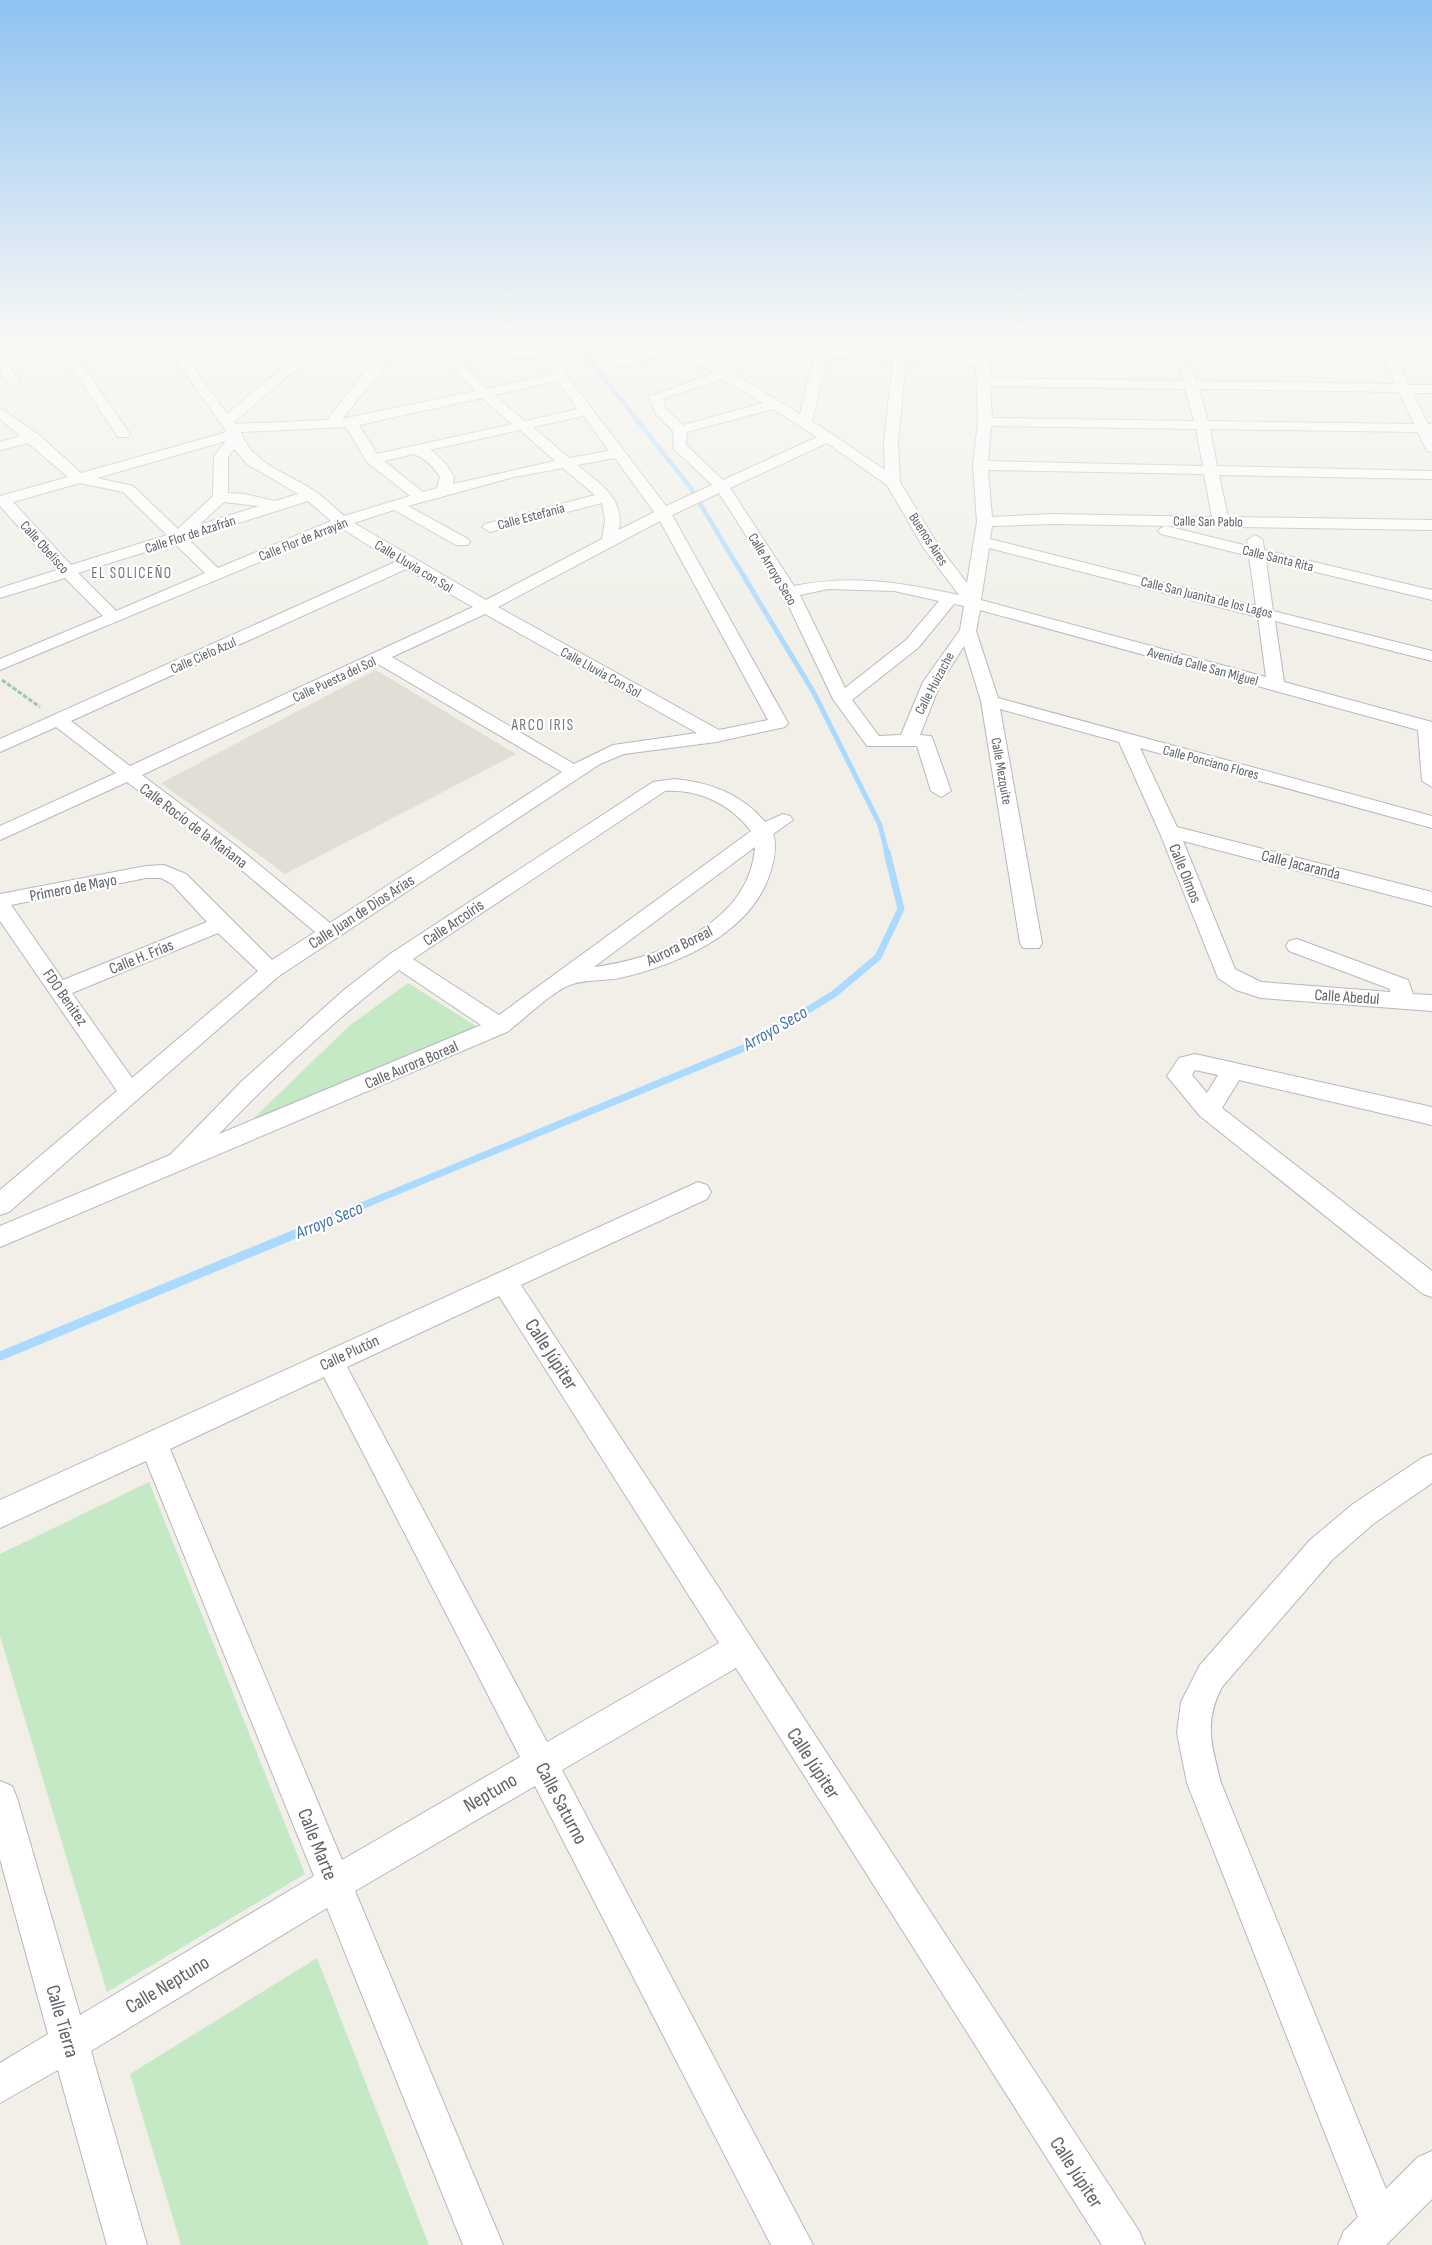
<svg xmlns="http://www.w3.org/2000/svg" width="1432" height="2245" font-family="'Sofia Sans Condensed',sans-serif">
	<rect width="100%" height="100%" fill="#f1efe8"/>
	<path fill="#e1ded6" d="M1390 339H1432V352L1396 351Z
		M376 670 516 754 285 874 161 783Z"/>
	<path fill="#c5e8c5" d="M408 983 479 1028 253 1119 349 1026Z
		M149 1482 305 1874 107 1992 0 1636V1554Z
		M317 1958 429 2245H181L130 2074Z"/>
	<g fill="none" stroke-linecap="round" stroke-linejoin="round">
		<path stroke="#aadaff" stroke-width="4.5" d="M573 339 690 487 738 567"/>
		<path stroke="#aadaff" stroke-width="5" d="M737 565 814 693 880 825 887 853"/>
		<path stroke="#aadaff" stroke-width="7" d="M342 1214 751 1045 834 994 878 957 901 909 887 852"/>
		<path stroke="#aadaff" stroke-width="9" d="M0 1356 346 1213"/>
		<g stroke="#b5b8bc" stroke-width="2">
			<path id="minor" d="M35 339 33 342 0 348V340Z
				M52 339H64L130 434 128 437H118Z
				M161 339H223L217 343 179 347 227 414 317 339H331L234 422 236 424 327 420 373 361 395 339H408L403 346 535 351 527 339H539L666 506 712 485 674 449 673 431 656 414 649 397 713 373 679 352 617 367 611 363 612 360 672 346 666 339H679L685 344 976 356V339L1182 346 1379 348 1375 339H1387L1392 348H1432V356H1395L1409 385H1432V393H1413L1428 424H1432V452L1427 451 1418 432 1210 429 1217 466 1432 471V479L1219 475 1228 517 1432 520V530L1052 524 992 526 990 539 1256 606 1249 556 1161 534 1158 531 1161 528 1166 526 1248 546 1247 540 1255 535 1263 540 1264 550 1432 590V600L1266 560 1273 611 1432 651V661L1275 621 1284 682 1432 722V787L1422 781 1418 730 980 610 976 631 998 698 1432 816V828L1140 748 1177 827 1432 892V906L1183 841 1235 969 1261 982 1390 992V989L1289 951 1286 946 1289 941 1297 939 1408 980 1413 994 1432 995V1011L1261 998 1236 990 1218 978 1159 831 1119 742 1000 709 1042 943 1039 948H1023L1020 943 981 701 964 646 941 682 920 735 931 736 933 740 951 791 941 797 931 791 917 746H867L833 699 782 592 719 493 672 515 788 723 785 727 716 742 624 754 600 764 279 976 9 1212 0 1215V1190L117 1091 0 921V894L146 866 164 865 186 874 272 960 315 932 226 857 127 782 0 840V826L116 773 56 727 0 752V739L395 562 341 528 0 670V659L103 616 65 578 0 598V588L57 570 0 506V496L68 477 28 443 0 450V442L20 436 0 419V408L38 434 81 473 227 432ZM989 345 1182 354 1382 355 1396 384 1196 381 1194 371 1187 367 1180 371 1183 381 990 378ZM697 352 814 357 800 414ZM396 353 440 355 475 391 342 419ZM455 355 541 359 552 374 487 389ZM827 358 893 360 884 442 885 470 812 421ZM906 361 976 364 978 422 973 465 977 522 967 583 938 545 900 482 898 442ZM722 379 763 403 683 425 666 409 663 399ZM557 381 578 409 525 421 494 395ZM990 386 1185 389 1194 421 992 418ZM1199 389 1399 392 1414 424 1208 421ZM482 398 512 424 377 454 359 425ZM773 409 817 437 723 480 686 445 687 432ZM584 416 609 451 569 458 533 427ZM991 426 1196 429 1203 466 988 461ZM346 427 367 462 410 496 344 516C335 508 326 499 316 492 289 473 253 466 241 432ZM520 430 555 461 453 484 454 477C448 466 441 457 430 450ZM226 441 214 456 213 496 178 529 133 486 97 478ZM827 443 887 485 923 547 959 595C902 583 853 574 794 586L730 488ZM234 449 247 464 298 494 275 501 244 494 228 493V457ZM414 454C426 459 433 466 440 477L437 488 423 492 384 461ZM615 458 654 512 619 530C625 498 599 483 577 465ZM563 468 595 495 485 524 482 527 490 532 602 503 605 520 602 539 486 600 354 523 394 510 456 545H468L470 542 468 539 408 506 514 477ZM988 470 1204 474 1212 517 1052 514 992 517ZM80 483 123 492 167 535 71 565 13 502ZM308 501 331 521 218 568 188 539ZM224 502 259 506 199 525ZM660 521 768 720 719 730 498 607ZM174 543 205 573 116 611 78 573ZM989 548 1258 617 1266 677 981 600ZM406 569 473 607 130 766 71 721ZM828 589 894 591 939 601 906 640 845 688 800 595ZM954 604 964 606 960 630 923 682 901 735 879 736 852 700 918 648ZM485 614 697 733 613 745 574 764 392 657ZM378 664 562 772 330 923 240 849 142 775ZM146 878H161L172 884 207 922 63 980 11 905ZM218 933 258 971 132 1078 72 993Z
				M0 359 5 360 20 382 18 385 13 386C1 383 0 370 0 359Z
				M674 779C709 782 742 794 765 822L783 814 790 816 793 820 773 834C778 848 773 865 768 879 746 936 676 965 620 978 605 981 585 979 570 985 553 991 523 1020 507 1032L0 1247V1226L170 1155 242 1081 344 990 390 954 653 782ZM665 791C699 789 730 804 751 831L499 1015 413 959ZM755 847C750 923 659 959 594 967ZM399 970 481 1025 219 1134C275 1075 335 1020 399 970Z
				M1195 1054 1432 1107V1125L1239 1080 1222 1108 1432 1271V1297L1423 1294 1200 1116 1167 1076 1179 1058ZM1195 1070 1218 1075 1207 1093 1192 1075Z
				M698 1182 707 1185 711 1192 707 1199 521 1285 1139 2231 1145 2245H1102L736 1668 562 1770 813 2245H771L535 1786 355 1891 503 2245H463L327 1908 91 2051 147 2245H107L58 2070 0 2103V2063L48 2034 0 1859V1781L12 1786 17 1798 80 2015 314 1876 146 1461 0 1528V1500ZM499 1296 719 1643 547 1742 347 1367ZM324 1377 520 1757 342 1860 170 1449Z
				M1432 1454V1483L1373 1524 1332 1560 1222 1687C1203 1723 1212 1746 1221 1783L1386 2189 1418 2157 1432 2151V2199L1386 2245H1338L1344 2231 1358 2217 1187 1783 1177 1733 1181 1702 1200 1665 1310 1540 1353 1504 1422 1458Z"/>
		</g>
		<path stroke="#9cc7a9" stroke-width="3" stroke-dasharray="4.5 2" stroke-linecap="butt" d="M2 680 40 707"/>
		<use href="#minor" fill="#fff" fill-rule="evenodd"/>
	</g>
	<linearGradient id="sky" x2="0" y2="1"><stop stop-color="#8fc3f1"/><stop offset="0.52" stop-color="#f9f8f5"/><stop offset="1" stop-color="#f9f8f5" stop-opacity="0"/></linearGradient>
	<rect width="1432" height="653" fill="url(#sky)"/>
	<g text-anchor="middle" stroke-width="4.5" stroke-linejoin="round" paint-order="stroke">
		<g font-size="14" fill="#5f6368" stroke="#fff">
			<text transform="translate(531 516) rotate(-15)" y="5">Calle Estefanía</text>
			<text transform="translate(1208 521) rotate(1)" y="5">Calle San Pablo</text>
			<text transform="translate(190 534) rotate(-18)" y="5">Calle Flor de Azafrán</text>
			<text transform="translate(303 539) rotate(-22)" y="5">Calle Flor de Arrayán</text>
			<text transform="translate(929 539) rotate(57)" y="5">Buenos Aires</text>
			<text transform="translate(45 547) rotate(48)" y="5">Calle Obelisco</text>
			<text transform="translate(1278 558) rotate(14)" y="5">Calle Santa Rita</text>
			<text transform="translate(414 566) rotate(31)" y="5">Calle Lluvia con Sol</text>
			<text transform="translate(773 569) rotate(59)" y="5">Calle Arroyo Seco</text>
			<text transform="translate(1207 597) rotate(14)" y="5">Calle San Juanita de los Lagos</text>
			<text transform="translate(203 655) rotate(-24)" y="5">Calle Cielo Azul</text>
			<text transform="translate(1203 666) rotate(15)" y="5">Avenida Calle San Miguel</text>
			<text transform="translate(601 672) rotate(29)" y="5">Calle Lluvia Con Sol</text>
			<text transform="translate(334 679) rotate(-25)" y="5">Calle Puesta del Sol</text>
			<text transform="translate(934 683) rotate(-62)" y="5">Calle Huizache</text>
			<text transform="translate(1211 762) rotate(15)" y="5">Calle Ponciano Flores</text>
			<text transform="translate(1002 771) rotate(80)" y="5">Calle Mezquite</text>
		</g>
		<g font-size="15" letter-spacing="1.5" fill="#70757a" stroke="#fff">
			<text x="132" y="578">EL SOLICEÑO</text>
			<text x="543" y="730">ARCO IRIS</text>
		</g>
		<g font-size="16" fill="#5f6368" stroke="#fff">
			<text transform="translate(194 825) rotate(37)" y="6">Calle Rocío de la Mañana</text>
			<text transform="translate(1301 864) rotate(14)" y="6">Calle Jacaranda</text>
			<text transform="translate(1186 873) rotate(68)" y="6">Calle Olmos</text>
			<text transform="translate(73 887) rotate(-11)" y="6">Primero de Mayo</text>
			<text transform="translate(361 911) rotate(-33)" y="6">Calle Juan de Dios Arias</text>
			<text transform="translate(453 922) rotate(-34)" y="6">Calle Arcoíris</text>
			<text transform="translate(679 945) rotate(-26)" y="6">Aurora Boreal</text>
			<text transform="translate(141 956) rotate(-22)" y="6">Calle H. Frías</text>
			<text transform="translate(1347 996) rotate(4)" y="6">Calle Abedul</text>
			<text transform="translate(66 997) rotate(55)" y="6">FDO Benitez</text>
			<text transform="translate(411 1064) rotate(-23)" y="6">Calle Aurora Boreal</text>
			<text transform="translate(349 1352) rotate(-25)" y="6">Calle Plutón</text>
		</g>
		<g font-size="18" font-style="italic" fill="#4174aa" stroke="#fff">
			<text transform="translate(775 1028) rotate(-30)" y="6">Arroyo Seco</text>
			<text transform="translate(329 1220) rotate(-22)" y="6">Arroyo Seco</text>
		</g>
		<g font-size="20" fill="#5f6368" stroke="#fff">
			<text transform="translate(552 1354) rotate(57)" y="7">Calle Júpiter</text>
			<text transform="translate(814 1763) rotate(57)" y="7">Calle Júpiter</text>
			<text transform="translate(490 1792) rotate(-30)" y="7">Neptuno</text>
			<text transform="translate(562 1803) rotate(62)" y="7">Calle Saturno</text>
			<text transform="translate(318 1844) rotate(68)" y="7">Calle Marte</text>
			<text transform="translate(167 1984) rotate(-31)" y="7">Calle Neptuno</text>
			<text transform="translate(63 2021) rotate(74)" y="7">Calle Tierra</text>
			<text transform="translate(1077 2172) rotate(57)" y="7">Calle Júpiter</text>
		</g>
	</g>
</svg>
